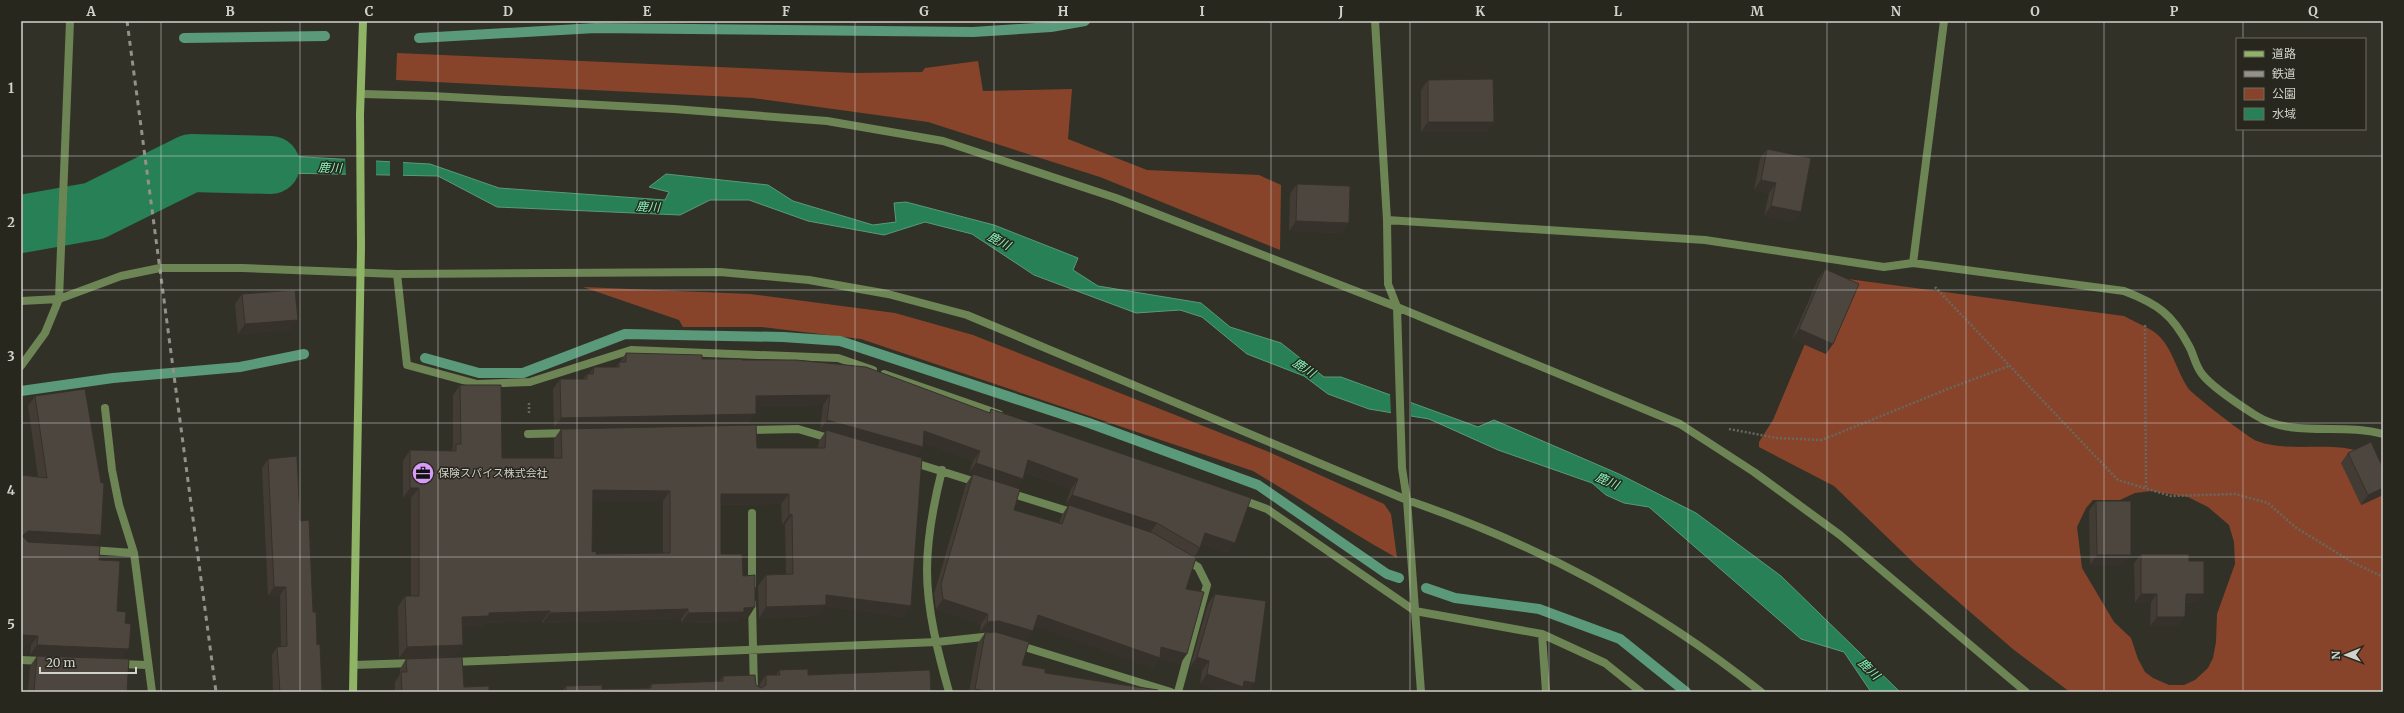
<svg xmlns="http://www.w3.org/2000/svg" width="2404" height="713" font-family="Merriweather,'Noto Sans JP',serif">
	<rect width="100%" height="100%" fill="#323127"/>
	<path fill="#88442a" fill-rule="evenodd" d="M397 53 855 73 922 72 925 68 978 61 983 91 1072 89 1068 139 1147 170 1259 175 1281 185 1280 250 1100 177 928 122 753 98 396 80Z
		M1833 277 2124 316C2134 322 2152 328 2160 337 2172 349 2178 373 2188 388 2192 394 2250 439 2257 441 2296 456 2348 434 2383 464V692H2070L2014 650 1917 566 1834 486 1759 447V442L1773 420ZM2151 491 2188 497 2208 507 2229 525 2234 542 2235 564 2217 614 2216 642 2213 658 2208 668 2195 680 2184 685H2169L2153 678 2145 672 2138 659 2131 638 2114 622 2082 568 2077 527 2086 508 2093 500H2120L2135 493Z
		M583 287 750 294 895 313 973 335 1269 452 1384 504 1391 514 1397 558C1348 531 1302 500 1253 471L861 339 762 327H683L679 320Z"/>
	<path fill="#278056" stroke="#5a9979" d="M232 153 430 164 499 188 665 200 669 192 649 187 666 174 768 185 793 201 873 225 896 222 894 203 906 202 994 225 1078 258 1073 270 1098 286 1201 303 1230 327 1281 343 1324 377H1341L1478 427 1494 420 1619 474 1696 513 1781 576 1900 692H1871L1844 652 1801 639 1649 507 1624 503 1606 495 1592 483 1498 450 1429 419 1369 409 1328 394 1304 376 1247 354 1202 317 1180 310 1136 313 1034 275 972 234 925 222 884 235 808 221 749 200H710L680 215 497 207 438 176 229 172 191 163Z"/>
	<path fill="#323127" d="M345 157 376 159V177L346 176Z
		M390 160 403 161V177H390Z
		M1390 393 1411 401V418L1391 414Z"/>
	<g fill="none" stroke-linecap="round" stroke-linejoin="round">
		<path stroke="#5a9979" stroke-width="10" d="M184 38 325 36
			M419 38 596 28 973 32 1051 27 1085 21
			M425 358 479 373H523L625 334 783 337 840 341 1089 423 1258 485 1387 574 1399 578
			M21 391 113 378 240 367 304 354
			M1426 588 1455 598 1539 609 1620 639 1686 692"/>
		<path stroke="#278056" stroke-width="58" d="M21 224 94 211 191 163 271 165"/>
		<path stroke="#68685f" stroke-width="2.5" stroke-dasharray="2 2" stroke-linecap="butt" d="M1935 287 2118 480 2171 496 2235 494 2268 503 2295 527 2352 562 2383 577
			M2145 325 2146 488
			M529 413V402
			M1729 429 1777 438 1822 440 1950 388 2009 366"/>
		<path stroke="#6d8554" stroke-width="8" d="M397 274 407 365 477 384 530 382 631 350 838 358 873 370
			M884 374 999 414
			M1240 499 1267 509 1415 611"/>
		<path stroke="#6d8554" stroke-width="8" d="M1375 21 1387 220 1388 284 1397 307 1402 468 1407 500 1421 692
			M363 94 432 96 674 109 827 121 943 141 1116 198 1397 307 1680 424 1754 472 1840 535 2026 692
			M1387 220 1705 240 1884 267 1913 263 2124 291C2158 304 2172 314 2189 346 2194 355 2195 365 2202 374 2211 386 2241 406 2255 415 2293 439 2342 422 2383 434
			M1913 263 1944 21
			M21 301 59 299 121 276 160 268H242L397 274 720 272 809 280 888 294 967 315 1407 500C1538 545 1652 605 1761 692
			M21 366 45 333 59 299 70 21
			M105 408 112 470 119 505 134 553
			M747 430 798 429 832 439
			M528 434 569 433
			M912 462 979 483
			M942 470C934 502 927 536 927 570 927 610 938 653 949 692
			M1007 492 1074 513
			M752 513V585
			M90 550 134 553 152 692
			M752 603 754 692
			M1415 611 1542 634 1605 663 1641 692
			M1542 634 1546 692
			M1018 645 1171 692
			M21 660 43 661
			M453 662 937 642 992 636
			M119 664 148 665
			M354 665 413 663
			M1178 692 1207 585 1198 567 1186 560"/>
		<path stroke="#8fb465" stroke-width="8" d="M353 692 361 247 360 115 363 21"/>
		<path stroke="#92928a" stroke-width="3" stroke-dasharray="5 5" stroke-linecap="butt" d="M127 21 216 692"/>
	</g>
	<path fill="#423c35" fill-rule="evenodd" d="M851 21H905L902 24 851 25Z
		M1428 80 1494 122 1487 132H1421V90Z
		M1767 149 1801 212 1794 222 1764 216 1769 193 1754 190 1760 159Z
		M1297 184 1342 233 1289 231 1290 194Z
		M1825 269 1826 354 1792 339 1818 279Z
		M242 294 291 330 238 334 235 304Z
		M626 353 702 359 742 360 989 413 991 409 1235 543 1228 553 1201 544 1200 548 1194 557 1186 589 1180 664 1159 658 1153 668 1035 626 1026 641 1022 665 1045 673 1158 692H969L978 643 985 633 995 632 992 631 980 632 981 624 936 609 934 594 966 484 973 474 969 473 973 461 923 443V447L917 456 904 617 825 606 818 616 759 618 758 586 766 575 786 574 785 525H782L781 504 721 505V554L743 576 748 618H739L736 622 681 623V619L542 623V621L484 623 482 627H462L463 645 455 656 399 658 398 607 405 596H411V498H403V461L410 450 451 451 453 448V395L460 385 502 458H554V439L561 429 757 448H818L819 441 826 431 820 430 823 405 756 406 749 424 554 428 553 389 560 379H583L587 374H589L594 367H616L619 362H620ZM1025 472 1071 489 1065 505 1068 506 1062 515 1059 523 1014 510 1016 488 1023 479ZM593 501H663V553L596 554 592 552Z
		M35 396 101 535 94 545 27 541 28 542 99 560 117 611 122 658 30 655 31 645H21V475L38 477 28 406Z
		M2348 453 2383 468V495L2361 505 2341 463Z
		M268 459 300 521 313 612 322 692H273L272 655 277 647H281L280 595 268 596 262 468Z
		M2096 501 2124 565H2090L2089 511Z
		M2141 554 2189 561 2204 594 2197 602 2185 603 2179 626H2150L2151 602 2135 603 2134 563Z
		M1215 594 1240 692H1222L1200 684 1202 671 1190 667 1208 604Z
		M37 656 127 692H28L30 666Z
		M406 659 464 687 489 692H395V682L400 674V669Z
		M779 670 808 675 931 692H562L566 686 602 689H648L651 684 719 682 723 676 756 685 759 687V685L766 675H776Z"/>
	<path fill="#36312b" d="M854 21H905L902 24 851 25Z
		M1428 122H1494L1487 132H1421Z
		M1761 180 1776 183 1769 193 1754 190Z
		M1771 206 1801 212 1794 222 1764 216Z
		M1296 221 1349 223 1342 233 1289 231Z
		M298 320 291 330 238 334 245 324Z
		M1799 329 1833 344 1826 354 1792 339Z
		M830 395 823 405 749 406 756 396Z
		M756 414 749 424 554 428 561 418Z
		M827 420 923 447 916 457 826 430V431L820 430Z
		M924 431 980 451 973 461 917 441Z
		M1028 460 1078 479 1071 489 1021 470Z
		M976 463 1023 479 1016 489 969 473Z
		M410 488H419L411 498H403Z
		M2383 488V495L2361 505 2368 495Z
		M593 490 670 491 663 501H586Z
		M721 494H789L781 504 714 505Z
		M1072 495 1157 523 1150 533 1065 505Z
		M792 514 785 525H782L789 515Z
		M28 531 101 535 94 545 21 541 22 536Z
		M1205 533 1235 543 1228 553 1198 543Z
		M2097 555H2131L2124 565H2090Z
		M274 587H286L280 595 268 596Z
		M2141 594H2157L2151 602 2135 603Z
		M2186 594H2204L2197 602 2179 603Z
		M826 595 911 606 904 617 825 606 818 616 759 618 766 607Z
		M943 599 988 614 981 624 936 609Z
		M755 607 748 618H739L736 622 681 623 688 613 744 608Z
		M688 609 681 619 542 623 550 613Z
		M550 611 542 621 484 623 482 627H454L462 617 489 613Z
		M1038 615 1161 647 1187 654 1180 664 1159 658 1153 668 1031 625Z
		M2157 617H2185L2179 626H2150Z
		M999 621 1033 631 1026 641 992 631 980 632 987 622Z
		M21 635 38 636 31 645H21Z
		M37 645 129 649 122 658 30 655Z
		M463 645 455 656 399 658 407 647Z
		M1197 657 1209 661 1202 671 1190 667Z
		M1207 674 1255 683 1249 692H1222L1200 684Z
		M975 689 990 692H973Z"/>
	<path fill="#4d463e" stroke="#36312b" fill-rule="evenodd" d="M1493 79 1494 122H1428V80Z
		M1767 149 1811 158 1801 212 1771 206 1776 183 1761 180Z
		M1297 184 1350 186 1349 223 1296 221Z
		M1825 269 1859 284 1833 344 1799 329Z
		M295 290 298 320 245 324 242 294Z
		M626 353 702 355V359H742V360H796L866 367 990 413 991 409 1251 498 1235 543 1205 533 1200 548 1157 523 1072 495 1078 479 1028 460 1023 479 976 463 980 451 924 431 923 447 827 420 830 395 756 396V414L561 418 560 379H587V374H593L594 367H619V362H626Z
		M460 385H501L502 458H562L561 429 756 425 757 448H825L826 430 922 458 911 606 826 595V605L766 607V575L793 574 792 514 789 515V494H721V554H742L743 576 755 575V607L744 608V612L688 613V609L550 613V611L489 613V616L462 617 463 645 407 647 405 596H419V488H410V450L456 451V444H461ZM593 490 670 491V553L596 554V551L592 552Z
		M85 389 101 483H104L101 535 28 531 22 536 28 542 100 546 99 560 120 561 117 611 126 612 125 623 131 624 129 649 37 645 38 636 21 635V475L47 478 35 396Z
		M2371 442 2383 468V488L2368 495 2348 453Z
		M297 456 300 521 309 520 313 612H316L317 645 320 644 322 692H292V691L280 692 277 647 287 646 286 587H274L268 459Z
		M973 474 1020 489 1014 510 1062 524 1069 505 1153 533 1196 558 1186 589 1204 592 1187 654 1161 647 1160 658 1038 615 1033 631 999 621 987 622 988 614 943 599 941 584Z
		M2096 501H2131V555H2097Z
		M2141 554H2189V561H2204V594H2186L2185 617H2157V594H2141Z
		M1215 594 1266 601 1255 683 1244 681 1243 687 1207 674 1209 661 1197 657Z
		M996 632 1029 642 1022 665 1045 669V673L1158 690V692H990L975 689 985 633Z
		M37 656 129 659 127 692H34Z
		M462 657 464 687 489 686V692H402L401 672H407L406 659Z
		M808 669V675L930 670 931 692H563L566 691V686L602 685V689L651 688V684L723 681V676L755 675 756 685 761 688 766 685V675H780L779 670Z"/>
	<path fill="none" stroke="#d2d2cc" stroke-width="1" stroke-opacity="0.55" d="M161 21V692M300 21V692M438 21V692M577 21V692M716 21V692M855 21V692M994 21V692M1133 21V692M1271 21V692M1410 21V692M1549 21V692M1688 21V692M1827 21V692M1966 21V692M2104 21V692M2243 21V39M2243 129V692M21 156H2383M21 290H2383M21 423H2383M21 557H2383"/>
	<defs>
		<g id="office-disc" transform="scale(1.15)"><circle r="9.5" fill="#d89bf8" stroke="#28271d"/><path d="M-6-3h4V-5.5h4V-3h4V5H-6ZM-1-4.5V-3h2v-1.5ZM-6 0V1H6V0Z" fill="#111"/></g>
	</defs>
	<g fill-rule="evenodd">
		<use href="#office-disc" x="423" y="473"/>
	</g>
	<g text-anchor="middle" stroke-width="3" stroke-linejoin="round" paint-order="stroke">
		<g font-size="11" fill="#d2d2cc" stroke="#28271d" text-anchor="start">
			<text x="438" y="477">保険スパイス株式会社</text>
		</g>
		<g font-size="12" font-style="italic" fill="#83f7ba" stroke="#28271d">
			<text transform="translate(330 168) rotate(2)" y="4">鹿川</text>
			<text transform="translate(648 207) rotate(3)" y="4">鹿川</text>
			<text transform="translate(999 241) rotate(28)" y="4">鹿川</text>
			<text transform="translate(1304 368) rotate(33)" y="4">鹿川</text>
			<text transform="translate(1607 481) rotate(23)" y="4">鹿川</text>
			<text transform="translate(1869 669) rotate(44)" y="4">鹿川</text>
		</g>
	</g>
	<rect width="2404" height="713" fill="none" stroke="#28271d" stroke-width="44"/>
	<rect x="2236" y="38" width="130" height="92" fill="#28271d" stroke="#6c6b63"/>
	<rect x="2244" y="51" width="20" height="6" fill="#8fb465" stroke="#6c6b63"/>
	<text x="2272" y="58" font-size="12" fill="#d2d2cc">道路</text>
	<rect x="2244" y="71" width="20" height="6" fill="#92928a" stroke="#6c6b63"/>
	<text x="2272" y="78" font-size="12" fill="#d2d2cc">鉄道</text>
	<rect x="2244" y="88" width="20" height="12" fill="#88442a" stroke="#6c6b63"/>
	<text x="2272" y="98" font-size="12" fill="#d2d2cc">公園</text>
	<rect x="2244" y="108" width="20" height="12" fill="#278056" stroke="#6c6b63"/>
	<text x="2272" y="118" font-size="12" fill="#d2d2cc">水域</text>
	<g transform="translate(2346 655) rotate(269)" stroke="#28271d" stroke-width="3" paint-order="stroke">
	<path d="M0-3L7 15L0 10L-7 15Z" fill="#d2d2cc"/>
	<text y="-6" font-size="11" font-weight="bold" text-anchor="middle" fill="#d2d2cc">N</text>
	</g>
	<path d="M40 667v6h96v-6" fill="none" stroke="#d2d2cc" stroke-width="2"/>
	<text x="46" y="667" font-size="12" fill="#d2d2cc" stroke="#28271d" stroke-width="3" paint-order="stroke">20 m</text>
	<rect x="22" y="22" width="2360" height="669" fill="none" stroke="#d2d2cc" stroke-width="1.5"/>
	<g font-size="13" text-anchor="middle" font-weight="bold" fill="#d2d2cc">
		<text x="91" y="16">A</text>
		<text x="230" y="16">B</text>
		<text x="369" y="16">C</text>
		<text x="508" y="16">D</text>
		<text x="647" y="16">E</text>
		<text x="786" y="16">F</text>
		<text x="924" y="16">G</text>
		<text x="1063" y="16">H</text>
		<text x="1202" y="16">I</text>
		<text x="1341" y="16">J</text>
		<text x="1480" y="16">K</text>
		<text x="1618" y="16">L</text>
		<text x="1757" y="16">M</text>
		<text x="1896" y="16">N</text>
		<text x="2035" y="16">O</text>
		<text x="2174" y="16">P</text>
		<text x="2313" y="16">Q</text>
		<text x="11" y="93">1</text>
		<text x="11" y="227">2</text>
		<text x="11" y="361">3</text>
		<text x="11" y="495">4</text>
		<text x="11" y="629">5</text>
	</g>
</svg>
